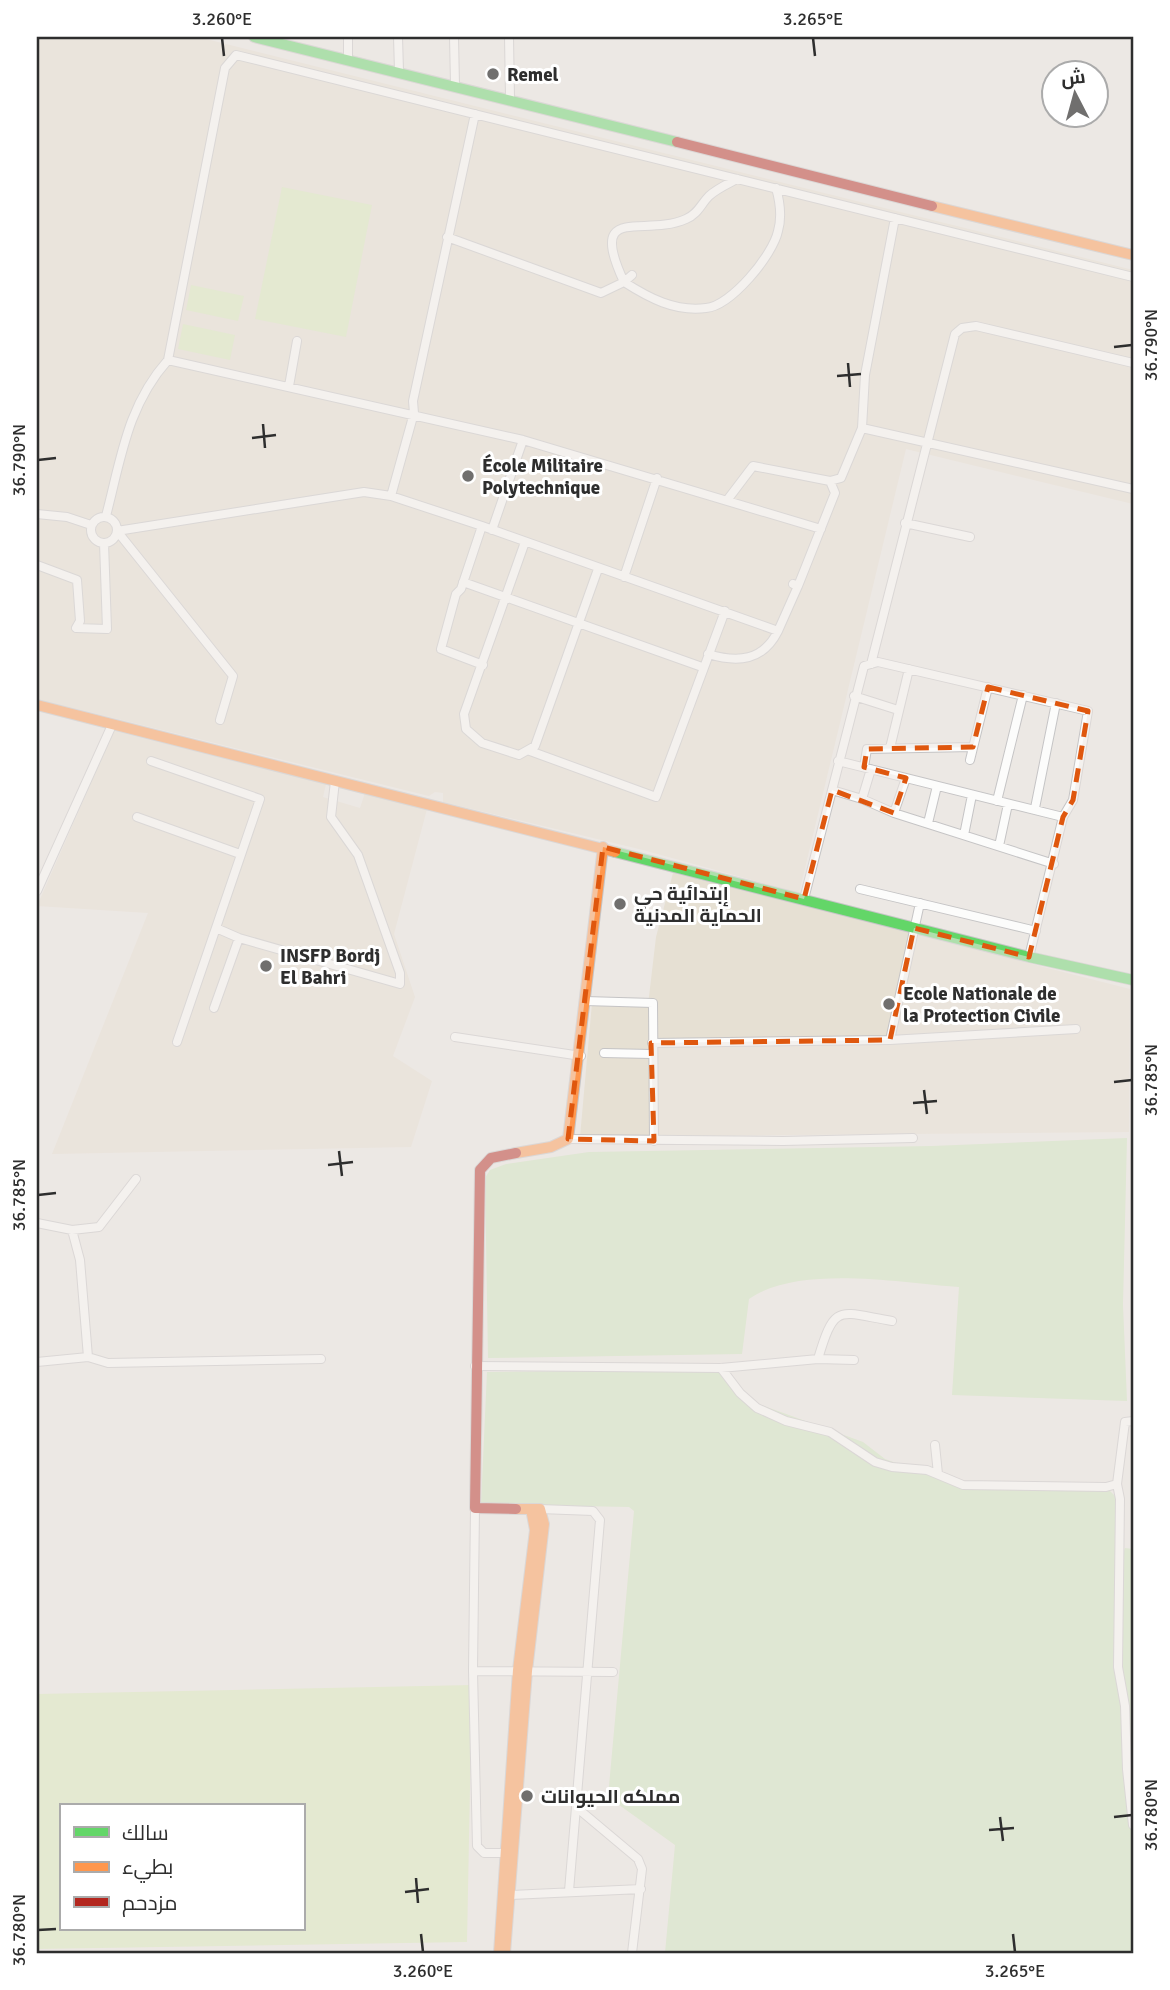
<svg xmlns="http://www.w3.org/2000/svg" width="1170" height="1990" font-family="Signika,Cairo,sans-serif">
	<rect width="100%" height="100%" fill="#ece8e4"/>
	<path fill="#e6e0d3" d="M37 37H198L1133 270V504L906 449 799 893 643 850 443 802V793L435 792 429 796 37 699Z
		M114 731 326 784 323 797 360 808 365 793 427 809 394 934 415 997 393 1056 432 1081 411 1147 52 1154 148 913 37 906Z
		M673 873 1130 989 1129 1132 580 1137 592 1003 648 1005 656 937Z"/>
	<path fill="#cee6be" d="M1127 1138 1123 1305 1127 1401 952 1395 959 1287C900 1283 799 1264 749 1299L742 1354 488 1358 485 1178 490 1170 506 1164 589 1152 932 1146Z
		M720 1370 739 1397 863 1442 885 1459 942 1480 1109 1490 1117 1498 1115 1579 1125 1548 1133 1549V1953H665L675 1845 608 1797 634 1511 629 1507 481 1504 487 1372Z"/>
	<path fill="#d9eabb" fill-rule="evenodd" d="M282 187 372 205 346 337 255 319Z
		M191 285 244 296 238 321 186 310Z
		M183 324 235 335 230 360 178 349Z
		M472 1685 467 1942 37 1949V1694ZM61 1806H303V1929H61Z"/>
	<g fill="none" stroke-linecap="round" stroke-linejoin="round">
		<g stroke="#c5c4c5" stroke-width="10">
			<path id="street" d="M348 37V60
				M398 37 399 71
				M454 37 455 85
				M509 37 510 98
				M447 237 601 293 624 282C649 298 675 312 706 308 731 306 773 255 778 231 782 217 780 202 776 188
				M632 275 624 282C587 202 643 238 686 219 698 214 701 204 709 196 718 188 728 184 737 179
				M168 360 225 68 236 55 1133 277
				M289 386 297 341
				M862 428 865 375 895 218
				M391 496 414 413 413 401 475 114
				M728 499 753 466 830 481
				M37 514 67 517 91 525
				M106 516C121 459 127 406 168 360L523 440 821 529
				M91 530a13 13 0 1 1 26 0a13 13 0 1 1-26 0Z
				M905 523 970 537
				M482 526 461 589 456 594 441 649 483 665
				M492 530 523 440
				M117 531 364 492 391 496 482 526 778 631 798 586 793 584
				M117 531 233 676 220 720
				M525 542 464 714 466 729 482 743 519 755 535 746 598 569
				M37 565 77 580 80 621 76 628 107 629 104 543
				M624 577 657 478
				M463 582 702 667
				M798 586 835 493 830 481 841 478 862 428 1133 489
				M708 654C738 663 763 661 778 631
				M871 664 955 334 962 328 976 326 1133 363
				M854 696 898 710
				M890 748 909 669
				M530 751 656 797 725 611
				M970 760 988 687
				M151 761 260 799 177 1042
				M838 761 1063 817
				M864 767 867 749 973 747
				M871 769 862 799 894 813 1054 864
				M832 790 862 799
				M997 801 1023 695
				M1035 808 1056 703
				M894 813 906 778
				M137 817 240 854
				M928 823 937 786
				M964 835 972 795
				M999 846 1008 804
				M860 889 1036 931
				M37 891 112 725
				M804 899 864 666 878 662 1088 711 1073 800 1063 817 1029 957
				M216 928 239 938 400 984V973L358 855 331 817 335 781
				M585 1001 653 1003 654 1141
				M214 1008 239 938
				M455 1037 581 1056
				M890 1040 920 903
				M652 1043 890 1040 1076 1029
				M604 1053 651 1054
				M568 1139 783 1141 913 1138
				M37 1223 72 1230 99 1227 136 1179
				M88 1357 108 1363 321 1359
				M818 1359C835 1302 838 1312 892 1321
				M37 1362 88 1357 80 1260 72 1230
				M475 1366 721 1368 818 1359 854 1360
				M721 1368 740 1393 757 1408 786 1421 830 1432 875 1462 892 1467 927 1470 963 1485 1106 1487 1117 1484 1120 1499 1118 1667 1125 1706 1127 1769 1133 1825
				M935 1445 938 1474
				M1117 1484 1125 1422 1133 1421
				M475 1508 473 1671 477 1846 484 1853H510
				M540 1509 593 1511 600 1520 569 1891
				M473 1671 613 1672
				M576 1807 638 1859 642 1869 632 1953
				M511 1895 641 1889"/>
		</g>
		<g stroke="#c5c4c5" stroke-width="12">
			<path id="fast" d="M254 37 677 142
				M615 852 1029 957 1133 980"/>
		</g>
		<g stroke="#c5c4c5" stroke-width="12">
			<path id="slow" d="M932 206 1133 255
				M37 705 615 852
				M516 1153 551 1147 568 1139 603 847
				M499 1953 518 1670 535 1530 531 1509
				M505 1953 527 1671 544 1524 540 1509H516"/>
		</g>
		<g stroke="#c5c4c5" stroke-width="12">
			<path id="jam" d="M677 142 932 206
				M516 1509 475 1508 480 1170 491 1158 516 1153"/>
		</g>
		<use href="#street" stroke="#fcfcfb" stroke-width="8"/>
		<use href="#fast" stroke="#63d668" stroke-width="10"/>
		<use href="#slow" stroke="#ff974d" stroke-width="10"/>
		<use href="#jam" stroke="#b3261e" stroke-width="10"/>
	</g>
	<path d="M0 0H1170V1990H0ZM988 687 1088 711 1073 800 1063 817 1029 957 914 928 890 1040 651 1043 654 1141 568 1139 603 847 804 899 832 790 894 813 906 778 864 767 867 749 973 747Z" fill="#ece8e4" fill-opacity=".55" fill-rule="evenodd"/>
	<path fill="none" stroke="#df570e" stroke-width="5" stroke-dasharray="14 9" stroke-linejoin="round" d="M988 687 1088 711 1073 800 1063 817 1029 957 914 928 890 1040 651 1043 654 1141 568 1139 603 847 804 899 832 790 894 813 906 778 864 767 867 749 973 747Z"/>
	<path fill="none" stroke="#2e2e2e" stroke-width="2.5" d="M222 38 224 56M813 38 815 56M1114 347 1132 345M848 363 850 387M837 376 861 374M263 424 265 448M252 438 276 435M38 460 56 458M1114 1082 1132 1080M924 1090 927 1114M913 1103 937 1101M339 1151 342 1176M328 1165 353 1162M38 1195 56 1193M1000 1817 1003 1841M1114 1817 1132 1815M989 1830 1014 1828M416 1878 418 1903M405 1892 429 1889M38 1930 56 1929M421 1934 423 1952M1013 1934 1015 1952"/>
	<g fill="#706f6e" stroke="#fff" stroke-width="2.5">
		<circle cx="493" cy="74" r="7"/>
		<circle cx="468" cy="476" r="7"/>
		<circle cx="620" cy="904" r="7"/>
		<circle cx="266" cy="966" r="7"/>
		<circle cx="889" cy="1004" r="7"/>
		<circle cx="527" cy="1796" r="7"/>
	</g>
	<g text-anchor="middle" stroke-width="6" stroke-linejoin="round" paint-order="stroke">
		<g font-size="19" font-weight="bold" fill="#2e2e2e" stroke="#fff" text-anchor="start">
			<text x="507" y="81">Remel</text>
			<text x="482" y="472">École Militaire<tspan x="482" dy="22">Polytechnique</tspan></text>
			<text x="634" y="900">إبتدائية حي<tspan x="634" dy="22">الحماية المدنية</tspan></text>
			<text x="280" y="962">INSFP Bordj<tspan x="280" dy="22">El Bahri</tspan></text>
			<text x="903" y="1000">Ecole Nationale de<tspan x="903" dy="22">la Protection Civile</tspan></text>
			<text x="541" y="1803">مملكه الحيوانات</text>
		</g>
	</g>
	<rect width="1170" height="1990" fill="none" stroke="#ffffff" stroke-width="77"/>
	<rect x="60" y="1804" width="245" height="126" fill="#ffffff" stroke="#ababab" stroke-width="2"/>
	<rect x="74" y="1827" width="35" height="10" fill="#63d668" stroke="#ababab" stroke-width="2"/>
	<text x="122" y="1840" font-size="21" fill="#2e2e2e">سالك</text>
	<rect x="74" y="1862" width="35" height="10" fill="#ff974d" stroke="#ababab" stroke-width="2"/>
	<text x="122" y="1874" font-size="21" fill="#2e2e2e">بطيء</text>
	<rect x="74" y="1897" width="35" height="10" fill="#b3261e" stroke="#ababab" stroke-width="2"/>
	<text x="122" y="1910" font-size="21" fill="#2e2e2e">مزدحم</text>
	<g transform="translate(1075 94) rotate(354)"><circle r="33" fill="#ffffff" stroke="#ababab" stroke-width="2"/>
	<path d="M0-5L12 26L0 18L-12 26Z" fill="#706f6e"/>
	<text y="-10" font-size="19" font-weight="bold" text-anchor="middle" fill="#2e2e2e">ش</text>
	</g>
	<rect x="38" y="38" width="1094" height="1914" fill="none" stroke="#2e2e2e" stroke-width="2.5"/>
	<g font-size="18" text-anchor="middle" fill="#2e2e2e">
		<text x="222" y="25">3.260°E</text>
		<text x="813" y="25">3.265°E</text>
		<text transform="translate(1151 345) rotate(-90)" y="6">36.790°N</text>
		<text transform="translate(19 460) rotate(-90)" y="6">36.790°N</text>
		<text transform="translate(1151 1080) rotate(-90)" y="6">36.785°N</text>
		<text transform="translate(19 1195) rotate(-90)" y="6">36.785°N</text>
		<text transform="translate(1151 1815) rotate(-90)" y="6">36.780°N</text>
		<text transform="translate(19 1930) rotate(-90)" y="6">36.780°N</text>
		<text x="423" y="1977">3.260°E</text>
		<text x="1015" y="1977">3.265°E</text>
	</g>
</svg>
